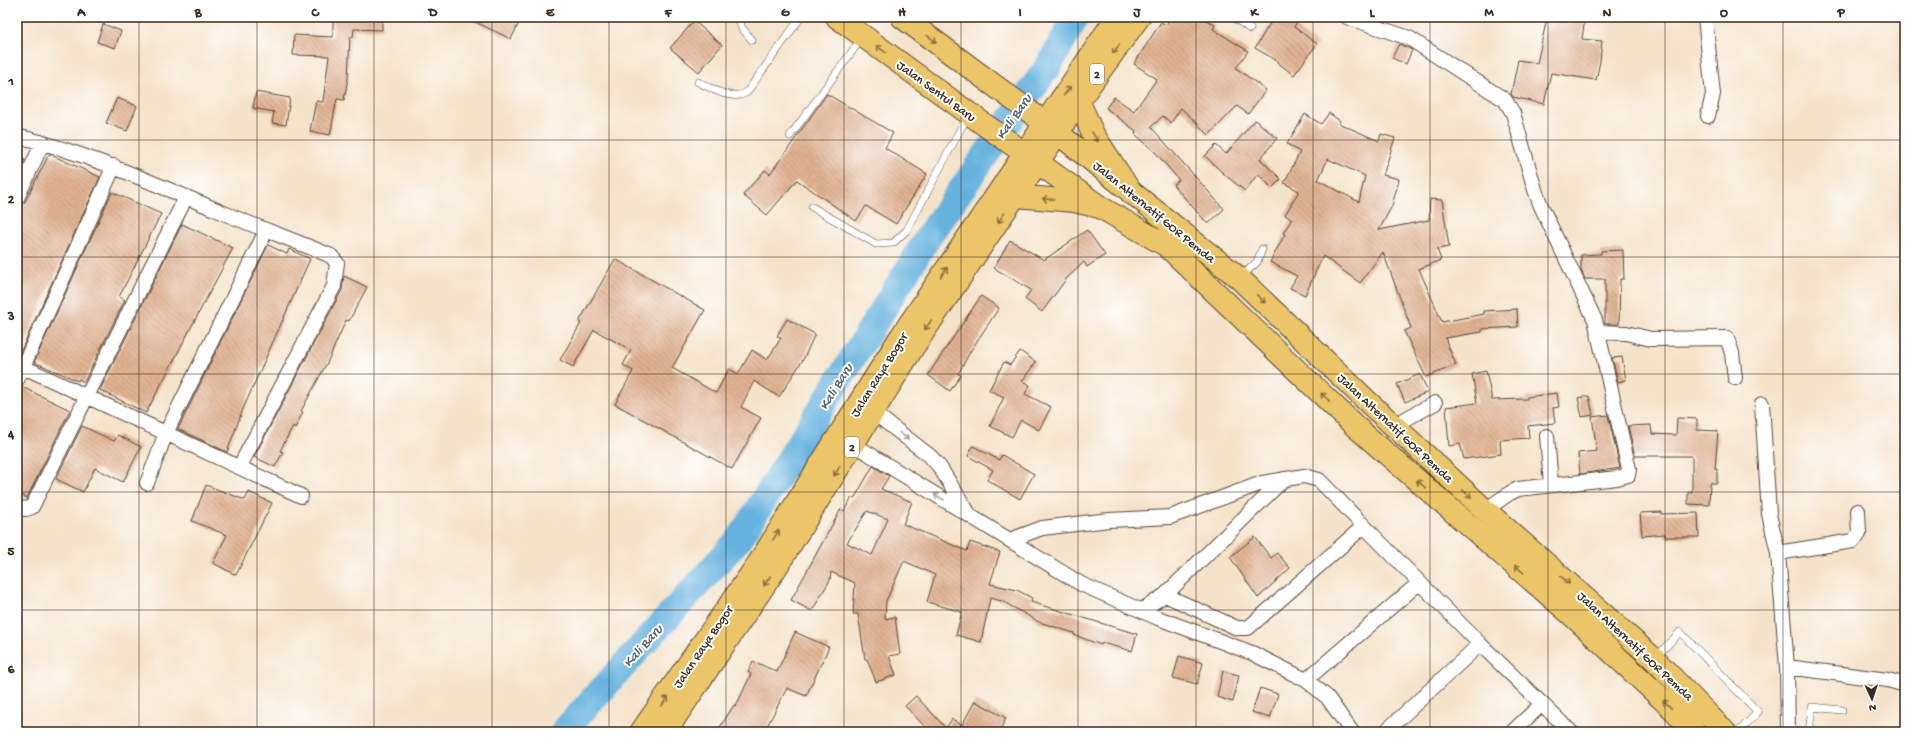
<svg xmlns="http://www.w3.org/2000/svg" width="1922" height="749" font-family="'Gochi Hand',sans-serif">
	<defs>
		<pattern id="building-back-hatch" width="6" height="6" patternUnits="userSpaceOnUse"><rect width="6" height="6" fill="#e1b392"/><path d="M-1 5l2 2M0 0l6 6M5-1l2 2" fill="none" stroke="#b89277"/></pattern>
	</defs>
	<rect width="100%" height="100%" fill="#fff"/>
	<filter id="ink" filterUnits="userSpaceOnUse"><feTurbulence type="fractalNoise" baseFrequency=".025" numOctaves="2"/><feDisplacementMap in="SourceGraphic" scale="8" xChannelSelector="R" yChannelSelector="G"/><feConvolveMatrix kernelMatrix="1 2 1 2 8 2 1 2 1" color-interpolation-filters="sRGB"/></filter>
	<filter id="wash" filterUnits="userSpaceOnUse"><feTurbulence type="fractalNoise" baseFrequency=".012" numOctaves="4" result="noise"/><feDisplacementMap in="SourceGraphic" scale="16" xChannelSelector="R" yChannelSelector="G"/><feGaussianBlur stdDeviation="0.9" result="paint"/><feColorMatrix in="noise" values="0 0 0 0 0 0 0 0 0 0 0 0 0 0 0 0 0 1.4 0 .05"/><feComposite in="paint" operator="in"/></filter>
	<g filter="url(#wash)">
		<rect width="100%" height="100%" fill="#f4e3ca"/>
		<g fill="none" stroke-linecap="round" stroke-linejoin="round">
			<path stroke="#66b2df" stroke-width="27" d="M563 732 740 538 932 231 1049 65 1076 17"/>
		</g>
		<g id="blocks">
			<path fill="url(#building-back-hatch)" fill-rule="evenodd" d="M333 17H382V30L354 29 353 37H350L348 78 344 100 337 99 330 135 310 131 316 101 323 102 329 56 293 55 294 35 333 37Z
				M465 17H522L511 39Z
				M1171 17H1201L1215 25 1213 29 1248 51 1236 68 1266 90 1248 114 1237 106 1209 135 1181 108 1171 123 1163 116 1151 127 1224 209 1208 224 1173 185 1179 180 1156 153 1135 134 1136 131 1106 108 1114 97 1134 111 1157 79 1134 64 1161 22 1166 25Z
				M1274 17H1300L1294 27 1317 44 1294 75 1278 63 1279 62 1255 48Z
				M1567 17H1585L1582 39 1602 41 1600 61 1596 80 1551 73 1544 104 1513 97 1511 94 1518 60 1537 63 1547 18 1566 22Z
				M694 21 722 45 699 72 670 48Z
				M103 24 121 31 115 48 97 42Z
				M1399 44 1412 50 1406 64 1392 58Z
				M256 92 290 98 286 125 272 123 274 112 253 108Z
				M827 94 893 133 885 148 927 174 896 224 866 206 856 221 797 180 767 215 743 195 765 170 770 174Z
				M117 98 137 106 127 131 106 123Z
				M1329 113 1340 121 1338 123 1379 141 1381 134 1395 138 1383 175 1399 179 1392 206 1379 230 1429 220 1430 199 1442 200 1449 247 1437 249 1441 260 1419 269 1442 322 1484 314V311L1517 309 1518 327 1482 329V332L1445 338 1456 365 1426 377 1404 331 1411 328 1383 252 1360 283 1323 256 1305 295 1290 288 1297 276 1270 262 1285 234 1283 233 1292 219 1285 215 1299 191 1284 183 1300 152 1287 144 1305 114 1321 124ZM1328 159 1365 176 1359 202 1318 180Z
				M1255 120 1277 138 1260 159 1281 179 1272 188 1258 174 1245 191 1225 175 1205 156 1216 145 1226 154Z
				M49 154 100 177 19 355 17 354V206L25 202Z
				M17 156 25 160 17 178Z
				M112 192 161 214 119 297 125 300 84 382 79 379 78 381 34 362Z
				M182 224 233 248 146 413 100 390Z
				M1087 230 1105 255 1087 267 1084 262 1067 278 1042 312 1025 299 1031 290 994 268 1010 240 1044 260Z
				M268 245 287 254 289 249 310 259 243 409 227 452 178 429Z
				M1623 250 1624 279H1620L1619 324H1605V279H1585L1581 270V255L1601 254V251Z
				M615 259 705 310 672 368 716 393 729 369 738 374 752 350 767 360 781 338 777 336 787 319 815 334 804 358 779 397 754 381 741 407 761 418 732 469 615 404 633 371 623 365 631 350 594 330 573 367 560 360 581 323 579 322Z
				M344 276 367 287 349 321 346 320 328 361 301 411 303 412 295 428 293 426 280 451 283 452 275 467 254 457 342 290Z
				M981 296 999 308 971 350 958 374 961 375 950 391 928 375Z
				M1020 351 1036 362 1022 381 1030 385 1025 394 1051 407 1039 430 1021 420 1012 437 990 426 1004 397 989 390 1004 362 1010 365Z
				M1622 357 1626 380 1618 382 1612 358Z
				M1486 371 1492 400 1527 399V397L1557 393 1559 407 1553 408 1555 423 1528 426 1529 438 1500 440 1501 454 1464 459 1460 444 1449 446 1446 407 1477 403 1472 374Z
				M1420 374 1428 392 1405 402 1397 384Z
				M22 387 70 410 27 498 17 493V396Z
				M1589 396 1593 415 1582 417 1578 398Z
				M1608 415 1620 468 1580 474 1578 453 1597 451 1592 417Z
				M1677 418 1697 419V430L1718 431 1715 469H1717V483H1710L1709 505 1688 504V492H1692V456H1635L1628 426 1651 425 1652 434 1676 435Z
				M82 426 114 441 118 435 141 447 123 482 95 468 83 492 56 479Z
				M973 446 999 460 1002 455 1034 474 1020 499 987 480 993 470 968 456Z
				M873 466 889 476 881 489 912 502 903 524 967 551 970 542 1000 552 990 584 1017 590 1032 598 1031 602 1137 634 1132 651 1102 643 1101 645 1074 635V633L1039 622 1002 601 990 598 981 642 956 635 962 612 927 602 935 575 904 561 886 601 885 619 895 617 900 654 889 656 896 675 876 682 867 659H865L858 614H853L855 583 831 572 830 580 812 611 791 600 841 509 844 511 852 497 854 499ZM867 511 888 519 872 555 847 543Z
				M206 485 245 500 249 492 272 503 236 575 213 563 227 535 192 521Z
				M1661 512V514L1698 513 1699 537H1665V534L1642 536 1640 513Z
				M1255 537 1271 558 1277 553 1290 568 1258 598 1230 557Z
				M795 632 829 647 806 696 787 688 764 732H717L734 705 736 706 751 674 748 672 753 661 777 672Z
				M1179 656 1203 663 1197 684 1173 678Z
				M1223 671 1239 675 1233 702 1217 697Z
				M1260 688 1278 694 1270 718 1252 712Z
				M916 696 946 728 952 719 962 725 975 701 1006 718 999 732H930L905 706Z"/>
		</g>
	</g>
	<g filter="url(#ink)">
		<use href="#blocks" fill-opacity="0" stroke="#574638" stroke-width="1"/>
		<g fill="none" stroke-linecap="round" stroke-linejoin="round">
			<g stroke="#574638" stroke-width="8">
				<path id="lane" d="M742 17 740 19 741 27 752 40
					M1233 17 1250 29
					M698 82C712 88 732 102 747 92L801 17
					M790 136 862 38
					M812 207 876 244 893 243 907 230 968 115
					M1241 277 1257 262 1262 249
					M1655 658 1680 632 1758 712 1738 732
					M1809 732 1812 707 1842 710"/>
			</g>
			<g stroke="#574638" stroke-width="16">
				<path id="street" d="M1347 17 1409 38 1505 100 1513 113 1535 190 1541 206 1595 320 1629 469 1628 475 1617 478 1518 489 1510 493 1485 510
					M1705 17 1713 94 1708 116
					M17 136C87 153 153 183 219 211 256 227 294 240 331 256L337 263 334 286 240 466
					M17 198 43 142
					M1598 332 1626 333 1651 339 1727 338 1732 353 1735 378
					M17 364 301 496
					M17 380 114 166
					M1762 404 1769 514 1778 553 1787 667 1788 732
					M873 412 930 456 939 466 969 514
					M1393 426 1435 403
					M1547 436 1551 485
					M853 444 1081 584 1158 618 1252 653 1306 680 1327 697 1352 732
					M147 483 166 433 266 231
					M17 508 26 509 32 507 186 197
					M1364 526 1480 644 1571 732
					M1010 540 1042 528 1109 520 1170 517 1262 483 1304 476 1319 480 1364 526 1248 628H1237L1165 595
					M1778 553 1853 541 1859 533 1858 511
					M1142 610 1165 595 1284 479
					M1787 667 1888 680 1905 685
					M1306 680 1419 583
					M1385 732 1480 644
					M1512 732 1542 704"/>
			</g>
			<g stroke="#574638" stroke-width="24">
				<path id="primary" d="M837 17 978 120 1100 207 1167 246 1356 427 1573 616 1675 711 1694 732
					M902 17 1045 123 1239 278 1369 403 1485 510 1654 659 1725 732"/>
			</g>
			<g stroke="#574638" stroke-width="24">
				<path id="highway" d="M1079 102 1093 134 1132 194
					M1016 196 1074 201 1100 207
					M641 732 760 561 900 338 1117 17
					M665 732 774 571 914 346 1089 86 1139 17"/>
			</g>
			<use href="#lane" stroke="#fff" stroke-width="7"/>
			<use href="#street" stroke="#fff" stroke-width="14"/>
			<use href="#primary" stroke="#ecc569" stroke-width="22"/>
			<use href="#highway" stroke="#ecc569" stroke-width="22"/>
		</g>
		<defs><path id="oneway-shaft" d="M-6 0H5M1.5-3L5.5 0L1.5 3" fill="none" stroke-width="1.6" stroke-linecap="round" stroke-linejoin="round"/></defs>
		<g stroke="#8b7040">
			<use href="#oneway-shaft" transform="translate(932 39) rotate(36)"/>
			<use href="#oneway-shaft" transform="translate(881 49) rotate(-144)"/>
			<use href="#oneway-shaft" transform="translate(1116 49) rotate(126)"/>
			<use href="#oneway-shaft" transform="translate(1067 91) rotate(-55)"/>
			<use href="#oneway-shaft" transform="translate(1095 137) rotate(59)"/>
			<use href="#oneway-shaft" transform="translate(1048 199) rotate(-177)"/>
			<use href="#oneway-shaft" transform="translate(1001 218) rotate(124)"/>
			<use href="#oneway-shaft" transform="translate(944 272) rotate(-56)"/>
			<use href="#oneway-shaft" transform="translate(1261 299) rotate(44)"/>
			<use href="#oneway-shaft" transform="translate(928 325) rotate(124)"/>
			<use href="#oneway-shaft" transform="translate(1325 397) rotate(-136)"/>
			<use href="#oneway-shaft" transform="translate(837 471) rotate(122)"/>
			<use href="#oneway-shaft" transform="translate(1421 484) rotate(-139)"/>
			<use href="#oneway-shaft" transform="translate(1467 494) rotate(43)"/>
			<use href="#oneway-shaft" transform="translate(776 535) rotate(-58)"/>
			<use href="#oneway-shaft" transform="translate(1519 569) rotate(-139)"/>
			<use href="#oneway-shaft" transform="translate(1565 580) rotate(41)"/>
			<use href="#oneway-shaft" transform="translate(767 581) rotate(124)"/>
			<use href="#oneway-shaft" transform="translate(665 701) rotate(-56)"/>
			<use href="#oneway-shaft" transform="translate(1667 704) rotate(-137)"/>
		</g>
		<g stroke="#a79f9a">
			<use href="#oneway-shaft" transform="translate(904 436) rotate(38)"/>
			<use href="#oneway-shaft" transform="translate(939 497) rotate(-148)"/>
		</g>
	</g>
	<path fill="none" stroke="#3b2a1e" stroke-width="1" stroke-opacity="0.55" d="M139 17V732M257 17V732M374 17V732M492 17V732M609 17V732M726 17V732M844 17V732M961 17V732M1078 17V732M1196 17V732M1313 17V732M1430 17V732M1548 17V732M1665 17V732M1783 17V732M17 140H1905M17 257H1905M17 374H1905M17 492H1905M17 610H1905"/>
	<g text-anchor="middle" stroke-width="4" stroke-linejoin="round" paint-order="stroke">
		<g fill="#fff" stroke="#766a62" stroke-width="1">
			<rect x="1090" y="64" width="14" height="20" rx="3"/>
			<rect x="845" y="437" width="14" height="20" rx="3"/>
		</g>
		<g font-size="12" font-weight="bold" fill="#3b2a1e">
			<text x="1097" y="78">2</text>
			<text x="852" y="451">2</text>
		</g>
		<g font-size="13" fill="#3b2a1e" stroke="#fff">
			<text transform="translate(937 90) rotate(36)" y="5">Jalan Sentul Baru</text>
			<text transform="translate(1155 211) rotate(39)" y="5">Jalan Alternatif GOR Pemda</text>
			<text transform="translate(878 374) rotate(-58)" y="5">Jalan Raya Bogor</text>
			<text transform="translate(1396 427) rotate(43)" y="5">Jalan Alternatif GOR Pemda</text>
			<text transform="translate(1636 645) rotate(43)" y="5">Jalan Alternatif GOR Pemda</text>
			<text transform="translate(702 646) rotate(-56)" y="5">Jalan Raya Bogor</text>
		</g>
		<g font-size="14" font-style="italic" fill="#4c606b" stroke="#fff">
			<text transform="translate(1013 116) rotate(-55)" y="5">Kali Baru</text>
			<text transform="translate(835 386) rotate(-58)" y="5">Kali Baru</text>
			<text transform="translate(642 645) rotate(-48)" y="5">Kali Baru</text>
		</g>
	</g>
	<rect width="1922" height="749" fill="none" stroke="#fff" stroke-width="44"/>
	<g transform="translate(1872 699) rotate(177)" stroke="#ffffff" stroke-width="3" paint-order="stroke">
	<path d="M0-3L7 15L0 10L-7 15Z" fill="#3b2a1e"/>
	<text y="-6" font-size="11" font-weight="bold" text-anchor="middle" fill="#3b2a1e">N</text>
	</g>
	<rect x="22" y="22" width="1878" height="705" fill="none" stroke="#3b2a1e" stroke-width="1.5"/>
	<g font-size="13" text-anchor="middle" font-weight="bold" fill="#3b2a1e">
		<text x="81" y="16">A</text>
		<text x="198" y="16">B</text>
		<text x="315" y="16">C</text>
		<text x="433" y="16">D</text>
		<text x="550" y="16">E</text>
		<text x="668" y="16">F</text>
		<text x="785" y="16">G</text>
		<text x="902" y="16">H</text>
		<text x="1020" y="16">I</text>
		<text x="1137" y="16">J</text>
		<text x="1254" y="16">K</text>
		<text x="1372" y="16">L</text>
		<text x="1489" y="16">M</text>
		<text x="1607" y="16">N</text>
		<text x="1724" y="16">O</text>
		<text x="1841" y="16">P</text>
		<text x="11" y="85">1</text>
		<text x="11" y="203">2</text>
		<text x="11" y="320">3</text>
		<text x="11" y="438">4</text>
		<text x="11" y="555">5</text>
		<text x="11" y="673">6</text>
	</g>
</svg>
